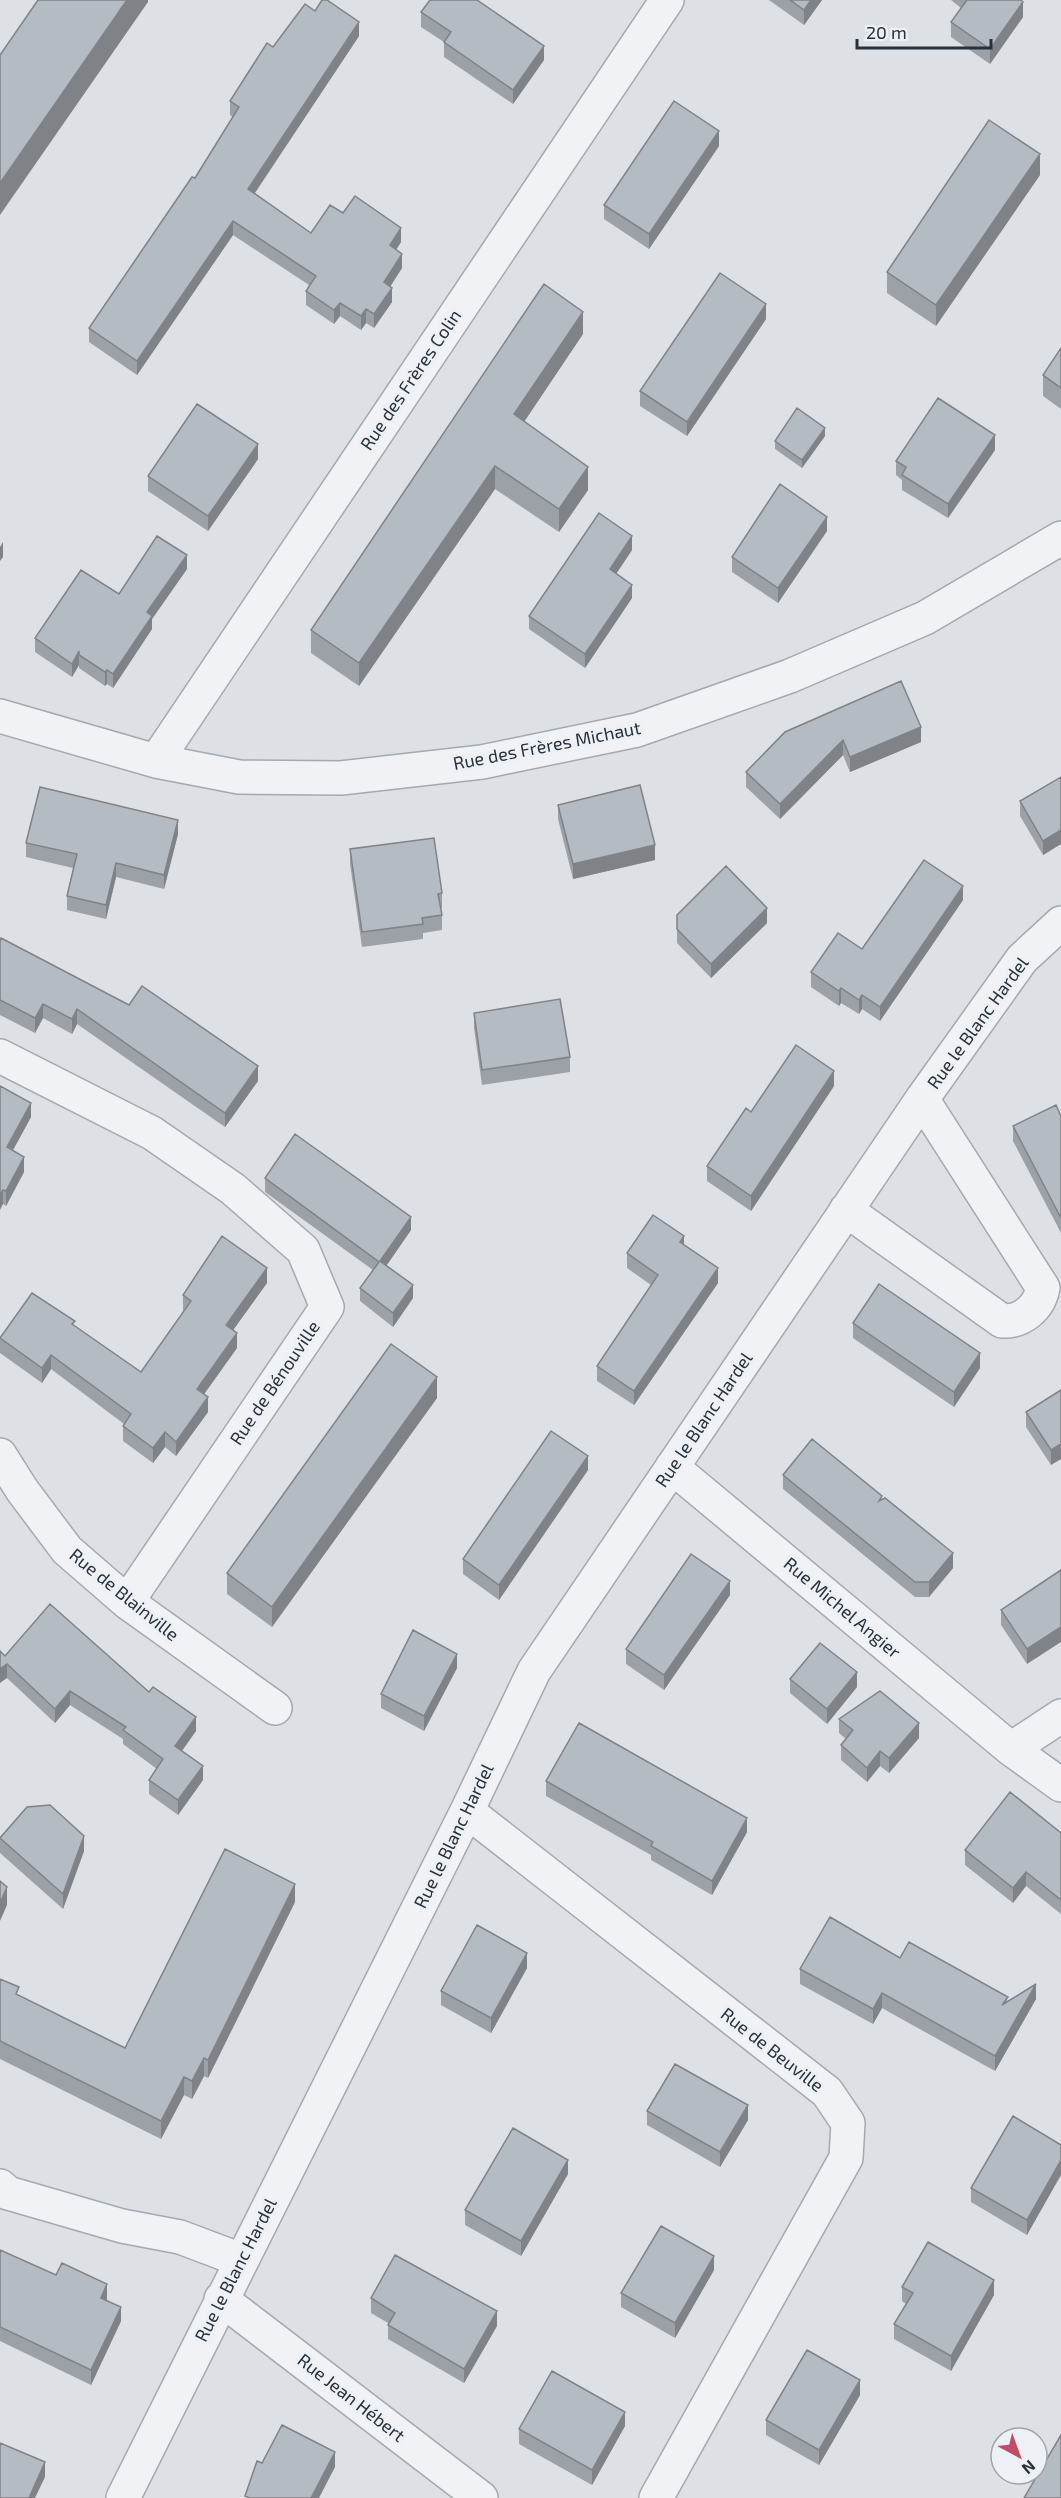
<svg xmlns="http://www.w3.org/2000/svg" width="1061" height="2498" font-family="'Exo 2',sans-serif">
	<rect width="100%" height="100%" fill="#dde1e6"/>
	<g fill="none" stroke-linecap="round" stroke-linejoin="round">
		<g stroke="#a3a9af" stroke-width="36">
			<path id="minor" d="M0 716 156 761 239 777 341 778 482 762 637 730 790 676 925 618 1061 538
				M156 761 667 0
				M0 1056 152 1133 233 1189 303 1250 327 1307 127 1602
				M846 1210 1002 1321C1022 1322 1039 1308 1043 1288L922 1099
				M0 1455 22 1490 67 1550 127 1602 275 1708
				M672 1467 1011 1749 1061 1716
				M1011 1749 1061 1785
				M467 1811 827 2092 848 2123 846 2158 656 2498
				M0 2186 8 2193 122 2226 180 2237 241 2260
				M221 2299 481 2498
				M123 2498 467 1811 534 1671 922 1099 1022 959 1061 923"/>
		</g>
		<use href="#minor" stroke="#f0f2f5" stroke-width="33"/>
	</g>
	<path fill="#9ca1a7" d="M769 0H822L804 25Z
		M951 0H1021L1023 17 990 64 951 37V22L961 8Z
		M315 11 359 36 255 193 311 233 343 213 401 242 396 250 402 268 390 287 392 302 374 328 366 323 361 330 340 316 334 324 306 305V291L309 285 233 235 137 375 89 342V328L195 178 233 117 230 115V101L273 47Z
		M421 12 544 60 513 104 444 57V42L421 27Z
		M719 146 649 249 604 219V205Z
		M1040 175 936 326 887 293V272Z
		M766 319 687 436 640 406V391Z
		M583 334 524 421 588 490 559 532 495 489 359 686 311 653V630Z
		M1061 348V409L1043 396V375Z
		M825 436 802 468 775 449V441Z
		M995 450 948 518 902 490V480L896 475V461Z
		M258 459 208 531 148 491V476Z
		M827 531 778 603 732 572V557Z
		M632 550 616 574 632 598 585 668 529 629V616Z
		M187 569 152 619V629L113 688 107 684 105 686 79 668V665L72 677 35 652V638L119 594Z
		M785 732 921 742 850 772 843 755 780 819 746 787V772Z
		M1061 777V844L1043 855 1020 816V801Z
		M558 805 655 860 573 879 558 819Z
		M178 834 164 889 116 877 106 919 67 910V896L73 868 26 857V843Z
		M350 849 442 893V908H440L442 915V930L423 933V939L362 947 350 864Z
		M963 900 880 1021 862 1009 859 1014 841 1003 839 1006 811 987V972L862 949Z
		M677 915 767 923 711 978 677 943Z
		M0 941 258 1081 225 1127 77 1024 72 1034 43 1018 35 1033 0 1015Z
		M474 1013 570 1057V1072L482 1085 474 1028Z
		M0 1086 31 1117 13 1150 24 1172 6 1206 3 1204Z
		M834 1086 751 1211 707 1181V1166L751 1112Z
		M1061 1116V1233L1013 1141V1126Z
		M265 1178 411 1230 386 1266 413 1298 393 1327 360 1301V1288L373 1270 265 1192Z
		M684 1245 718 1283 634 1405 597 1381V1366L651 1285 627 1268V1253Z
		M267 1283 233 1330 237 1348 204 1394 208 1412 176 1456 165 1447 153 1463 123 1441V1426L124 1424 51 1369 42 1383 0 1353V1338L75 1326 141 1372 184 1311 183 1310V1295Z
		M853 1323 980 1368 954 1407 853 1338Z
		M1061 1390 1051 1465 1026 1427V1412Z
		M437 1398 272 1627 227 1594V1573Z
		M588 1470 499 1600 463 1574V1559Z
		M783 1475 953 1568 929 1597H915L783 1489Z
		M1061 1570 1027 1664 1001 1625V1610Z
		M730 1595 664 1690 626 1664V1649Z
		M5 1656 149 1692 196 1731 182 1751 203 1780 178 1815 149 1794V1780L157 1769 123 1744V1739L70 1705 55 1723 7 1678Z
		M457 1668 424 1731 381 1708V1694Z
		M790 1679 857 1687 827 1724 790 1693Z
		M839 1719 919 1738 889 1773 880 1766 867 1782 841 1760V1745L846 1739 839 1733Z
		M546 1781 747 1832 712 1895 651 1860V1855L546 1796Z
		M1061 1833V1914L1026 1886 1013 1903 965 1865V1850Z
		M0 1838 84 1851 63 1909 0 1853Z
		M295 1902 208 2078 204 2076 192 2099 184 2095 161 2139 0 2059V1979L19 1996 125 2048Z
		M900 1958 1008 2001 1036 1999 995 2071 882 2008 873 2024 800 1984V1969Z
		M527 1968 491 2033 441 2005V1991Z
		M647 2111 748 2120 720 2167 647 2125Z
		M1061 2145 1027 2235 971 2202V2188Z
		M568 2174 521 2256 465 2225V2210Z
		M0 2250 107 2299V2300L121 2321 91 2385 0 2341Z
		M714 2270 675 2338 621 2307V2293Z
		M902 2287 994 2295 951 2371 894 2339V2324L906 2304 902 2301Z
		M371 2298 497 2326 464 2383 388 2339V2323L371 2313Z
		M860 2395 819 2465 766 2435V2420Z
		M625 2426 592 2485 519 2444V2429Z"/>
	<path fill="#7f8388" d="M127 0H148V2L0 215V183Z
		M811 0H822L804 25V10Z
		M1023 2V17L990 64V49Z
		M359 22V36L248 203V189Z
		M544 46V60L513 104V90Z
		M719 131V146L649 249V234Z
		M1040 154V175L936 326V305Z
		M233 221V235L137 375V361Z
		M401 228V242L390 259V245Z
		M402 254V268L384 296V282Z
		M392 288V302L374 328V314Z
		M340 303V316L334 324V310Z
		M766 304V319L687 436V422Z
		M366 309V323L361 330V316Z
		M583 312V334L514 437V414Z
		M825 428V436L802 468V460Z
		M995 435V450L948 518V504Z
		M258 444V459L208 531V516Z
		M495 466V489L359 686V663Z
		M588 467V490L559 532V509Z
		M827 517V531L778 603V588Z
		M632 536V550L610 583V569Z
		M3 542V557L0 561V547Z
		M187 555V569L152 619V629L113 688V674L147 612Z
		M632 585V598L585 668V654Z
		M79 651V665L72 677V664Z
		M107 670V684L105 686V672Z
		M921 727V742L850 772V757Z
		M843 740V755L780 819V804Z
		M178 820V834L164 889V875Z
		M1061 830V844L1043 855V841Z
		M655 845V860L573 879V864Z
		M116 863V877L106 919V905Z
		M963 886V900L880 1021V1007Z
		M767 908V923L711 978V964Z
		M841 988V1003L839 1006V991Z
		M862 995V1009L859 1014V1000Z
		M43 1004V1018L35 1033V1018Z
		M77 1009V1024L72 1034V1019Z
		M258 1066V1081L225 1127V1113Z
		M834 1071V1086L751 1211V1196Z
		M31 1103V1117L7 1161V1147Z
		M24 1157V1172L6 1206V1191Z
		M3 1190V1204L0 1210V1195Z
		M411 1217V1230L380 1275V1261Z
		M684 1236V1251L680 1242Z
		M267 1268V1283L226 1340V1325Z
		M718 1268V1283L634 1405V1391Z
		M413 1285V1298L393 1327V1313Z
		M237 1333V1348L197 1404V1389Z
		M980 1353V1368L954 1407V1392Z
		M51 1355V1369L42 1383V1368Z
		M437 1377V1398L272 1627V1607Z
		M208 1397V1412L176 1456V1442Z
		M165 1432V1447L153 1463V1448Z
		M1061 1444V1459L1051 1465V1450Z
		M588 1456V1470L499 1600V1585Z
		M953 1553V1568L929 1597V1582Z
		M730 1581V1595L664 1690V1675Z
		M1061 1627V1642L1027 1664V1649Z
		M457 1654V1668L424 1731V1716Z
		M7 1664V1678L0 1683V1669Z
		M857 1672V1687L827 1724V1709Z
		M70 1691V1705L55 1723V1709Z
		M196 1717V1731L175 1760V1746Z
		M919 1723V1738L889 1773V1758Z
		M880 1751V1766L867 1782V1768Z
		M203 1766V1780L178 1815V1800Z
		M747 1818V1832L712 1895V1881Z
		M84 1836V1851L63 1909V1894Z
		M1026 1872V1886L1013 1903V1888Z
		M295 1884V1902L208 2078V2060Z
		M7 1887V1905L0 1921V1903Z
		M527 1953V1968L491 2033V2018Z
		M1036 1984V1999L995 2071V2056Z
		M882 1993V2008L873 2024V2009Z
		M204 2058V2076L192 2099V2081Z
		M184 2077V2095L161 2139V2121Z
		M748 2105V2120L720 2167V2152Z
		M568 2160V2174L521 2256V2241Z
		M1061 2160V2175L1027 2235V2220Z
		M714 2256V2270L675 2338V2323Z
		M994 2280V2295L951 2371V2356Z
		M107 2284V2299L101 2312V2298Z
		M121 2307V2321L91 2385V2370Z
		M497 2311V2326L464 2383V2369Z
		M860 2380V2395L819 2465V2450Z
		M625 2412V2426L592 2485V2470Z
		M335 2452V2467L319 2498H311Z
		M45 2462V2477L35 2498H29Z"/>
	<path fill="#b5bbc2" stroke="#7f8388" stroke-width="1.5" d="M38 0H127L0 183V55Z
		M322 0H327L359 22 248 189 311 233 330 205 343 213 355 196 401 228 390 245 402 254 384 282 392 288 374 314 366 309 361 316 340 303 334 310 306 291 316 276 233 221 137 361 89 328 192 177 195 178 239 107 230 101 267 43 273 47 305 4 315 11Z
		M430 0H477L544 46 513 90 444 42 451 32 421 12Z
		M790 0H811L804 10Z
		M967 0H1021L1023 2 990 49 951 22Z
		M674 101 719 131 649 234 604 205Z
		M989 120 1040 154 936 305 887 272Z
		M720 273 766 304 687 422 640 391Z
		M544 284 583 312 514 414 588 467 559 509 495 466 359 663 311 630Z
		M1061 348V388L1043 375Z
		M938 398 995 435 948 504 902 475 906 467 896 461Z
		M197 404 258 444 208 516 148 476Z
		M797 408 825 428 802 460 775 441Z
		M780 484 827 517 778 588 732 557Z
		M599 513 632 536 610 569 632 585 585 654 529 616Z
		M157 536 187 555 147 612 152 616 113 674 107 670 105 672 79 655V651L72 664 35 638 81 570 119 594Z
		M901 681 921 727 850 757 843 740 780 804 746 772 785 732Z
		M1061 777V830L1043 841 1020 801Z
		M640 785 655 845 573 864 558 805Z
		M40 787 178 820 164 875 116 863 106 905 67 896 77 854 26 843Z
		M434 838 442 893 438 894 442 915 422 918 423 924 362 932 350 849Z
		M924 860 963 886 880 1007 862 995 859 1000 841 988 839 991 811 972 838 933 862 949Z
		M726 866 767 908 711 964 677 929V915Z
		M1 938 129 1005 142 986 258 1066 225 1113 77 1009 72 1019 43 1004 35 1018 0 1000V941Z
		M560 999 570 1057 482 1070 474 1013Z
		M796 1045 834 1071 751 1196 707 1166 746 1108 751 1112Z
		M0 1086 31 1103 7 1147 24 1157 6 1191 3 1190 0 1195Z
		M1056 1105 1061 1116V1218L1013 1126Z
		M295 1134 411 1217 380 1261 413 1285 393 1313 360 1288 379 1262 265 1178Z
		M653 1215 684 1236 680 1242 718 1268 634 1391 597 1366 658 1275 627 1253Z
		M222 1236 267 1268 226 1325 237 1333 197 1389 208 1397 176 1442 165 1432 153 1448 123 1426 131 1414 51 1355 42 1368 0 1338 32 1293 75 1321 72 1324 141 1372 191 1301 183 1295Z
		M879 1284 980 1353 954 1392 853 1323Z
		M391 1344 437 1377 272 1607 227 1573Z
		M1061 1390V1444L1051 1450 1026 1412Z
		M551 1431 588 1456 499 1585 463 1559Z
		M812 1439 882 1496 879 1501 885 1498 953 1553 929 1582H915L783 1475Z
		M691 1554 730 1581 664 1675 626 1649Z
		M1061 1570V1627L1027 1649 1001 1610Z
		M50 1604 149 1692 153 1687 196 1717 175 1746 203 1766 178 1800 149 1780 163 1759 123 1730 126 1727 70 1691 55 1709 7 1664 0 1669V1651L5 1656Z
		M413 1630 457 1654 424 1716 381 1694Z
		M820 1643 857 1672 827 1709 790 1679Z
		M880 1691 919 1723 889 1758 880 1751 867 1768 841 1745 853 1730 839 1719Z
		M579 1723 747 1818 712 1881 651 1846 653 1842 546 1781Z
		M1010 1792 1061 1833V1900L1026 1872 1013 1888 965 1850Z
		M50 1805 84 1836 63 1894 0 1838 27 1807Z
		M225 1849 295 1884 208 2060 204 2058 192 2081 184 2077 161 2121 0 2041V1979L19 1987 16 1994 125 2048Z
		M0 1881 7 1887 0 1903Z
		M830 1917 900 1958 909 1942 1008 1997 1002 2005 1036 1984 995 2056 882 1993 873 2009 800 1969Z
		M477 1925 527 1953 491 2018 441 1991Z
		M675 2064 748 2105 720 2152 647 2111Z
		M1013 2116 1061 2145V2160L1027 2220 971 2188Z
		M513 2128 568 2160 521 2241 465 2210Z
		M661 2226 714 2256 675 2323 621 2293Z
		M928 2242 994 2280 951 2356 894 2324 913 2293 902 2287Z
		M0 2250 56 2275 62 2263 107 2284 101 2298 121 2307 91 2370 0 2327Z
		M395 2255 497 2311 464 2369 388 2325 395 2313 371 2298Z
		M807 2350 860 2380 819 2450 766 2420Z
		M552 2371 625 2412 592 2470 519 2429Z
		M282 2425 335 2452 311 2498H250L245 2496 257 2461 262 2463Z
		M1061 2435V2498H1024Z
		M0 2443 45 2462 29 2498H0Z"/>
	<g text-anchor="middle" stroke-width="6" stroke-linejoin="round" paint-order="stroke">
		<g font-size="18" fill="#28313b" stroke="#edf0f4">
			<text transform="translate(411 380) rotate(-56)" y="6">Rue des Frères Colin</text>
			<text transform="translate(547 746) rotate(-11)" y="6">Rue des Frères Michaut</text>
			<text transform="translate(978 1023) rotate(-54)" y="6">Rue le Blanc Hardel</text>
			<text transform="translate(275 1383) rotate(-56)" y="6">Rue de Bénouville</text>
			<text transform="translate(704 1420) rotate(-56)" y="6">Rue le Blanc Hardel</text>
			<text transform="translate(124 1595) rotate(39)" y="6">Rue de Blainville</text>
			<text transform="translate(842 1608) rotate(40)" y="6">Rue Michel Angier</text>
			<text transform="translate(454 1836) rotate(-64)" y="6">Rue le Blanc Hardel</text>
			<text transform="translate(772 2050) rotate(38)" y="6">Rue de Beuville</text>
			<text transform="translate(236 2270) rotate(-63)" y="6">Rue le Blanc Hardel</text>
			<text transform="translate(351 2398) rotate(38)" y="6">Rue Jean Hébert</text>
		</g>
	</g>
	<g transform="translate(1019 2456) rotate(139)"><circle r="28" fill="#edf0f4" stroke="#9ea4aa" stroke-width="1.5"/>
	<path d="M0-4.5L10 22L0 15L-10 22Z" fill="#c14c67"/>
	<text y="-9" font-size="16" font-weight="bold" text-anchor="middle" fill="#28313b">N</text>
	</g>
	<path d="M857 39v9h134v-9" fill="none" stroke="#28313b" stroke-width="3"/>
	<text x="866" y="39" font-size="18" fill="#28313b" stroke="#edf0f4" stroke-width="4.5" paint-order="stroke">20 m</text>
</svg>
